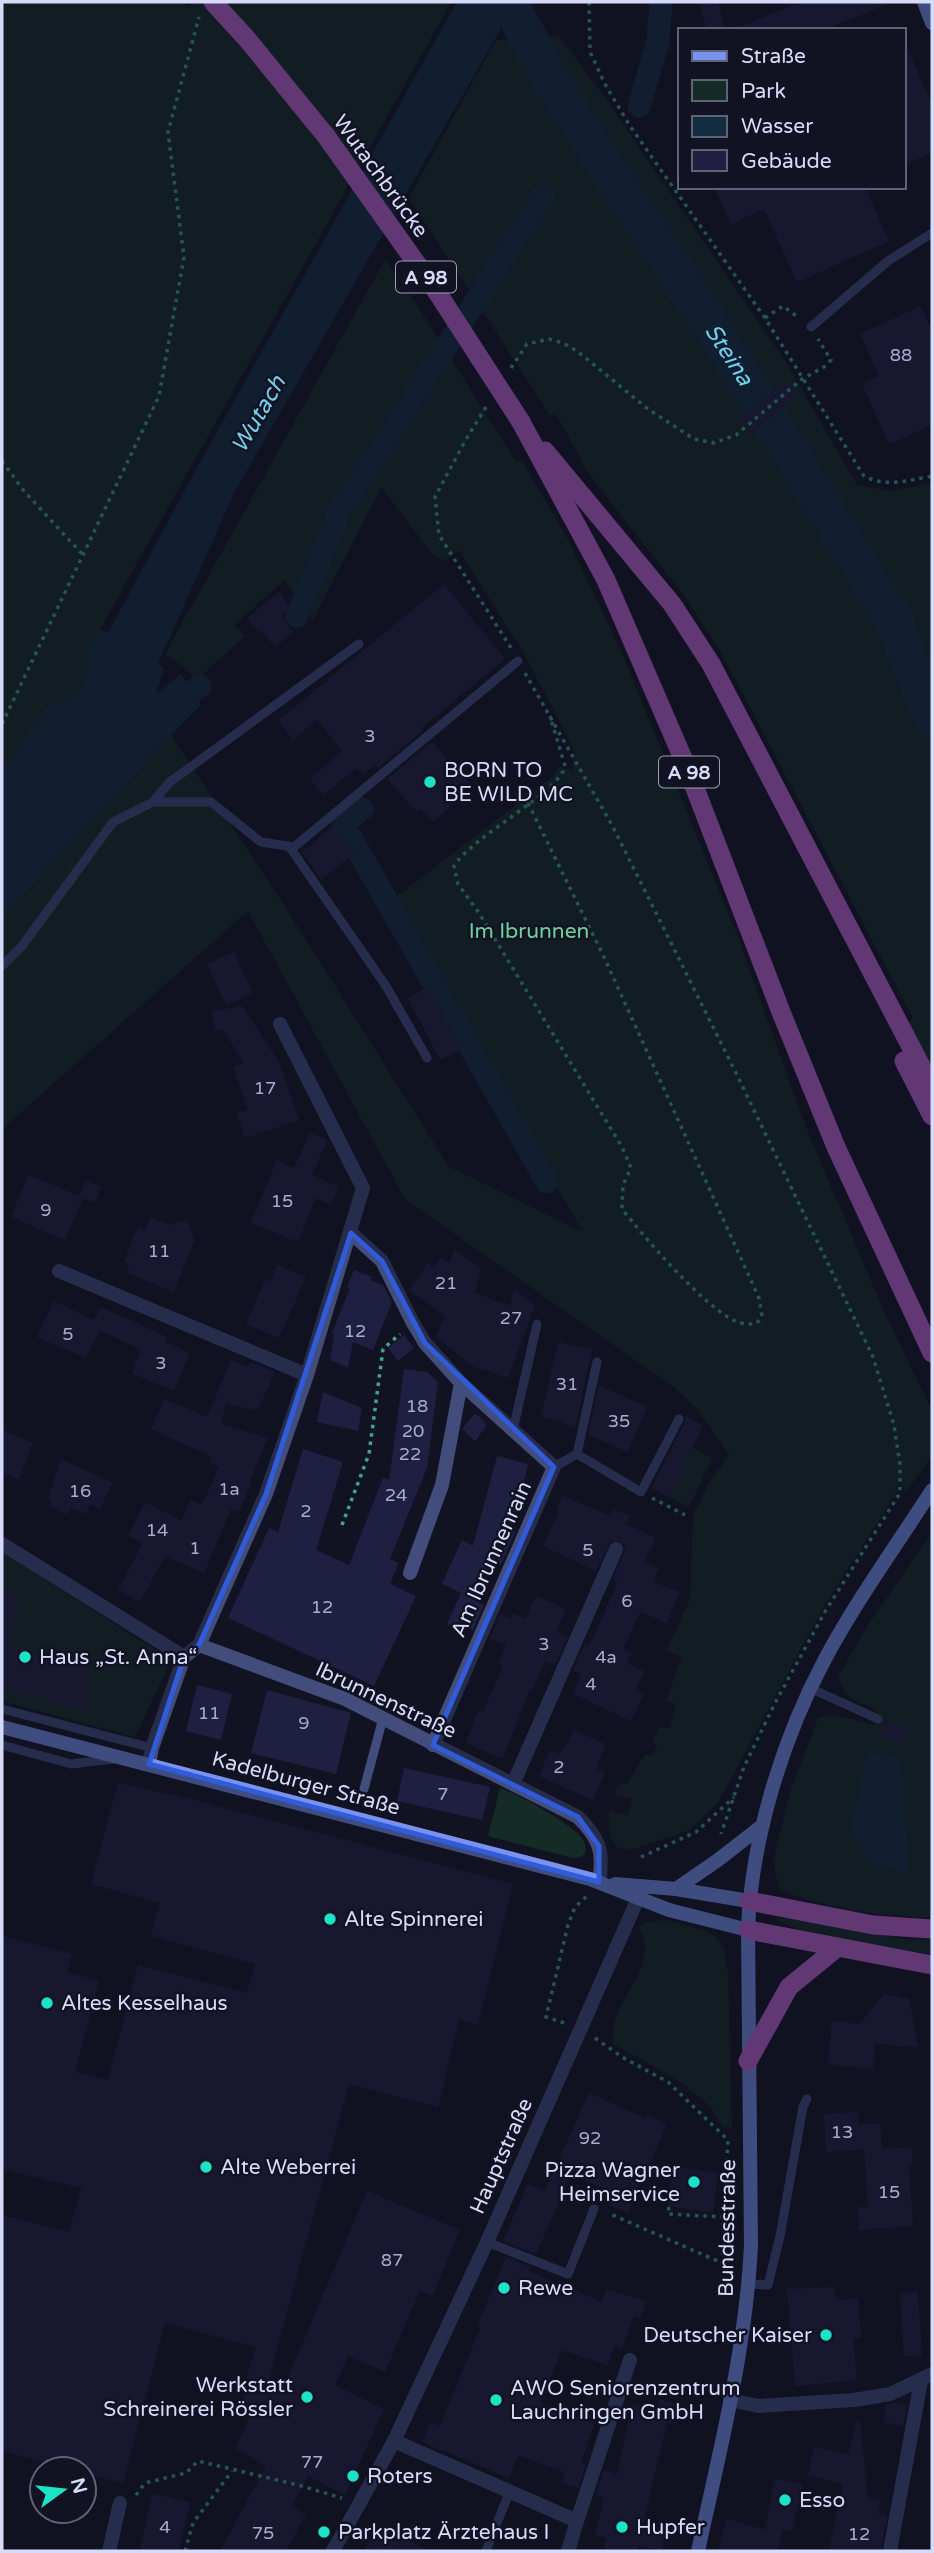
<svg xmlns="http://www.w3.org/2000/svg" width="934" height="2553" font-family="'Varela Round',sans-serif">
	<rect width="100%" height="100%" fill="#111222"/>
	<path fill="#152b25" d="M2 2H183L190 9 192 2H451L100 629 282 902 449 1167 583 1232 391 901 555 775 559 766 573 771 574 749 525 655 459 550 446 560 436 558 381 487 313 620 284 580 234 625 245 636 195 681 186 668 165 654 385 260 415 302 516 462 522 461 568 540 624 658 737 935 805 1125 882 1307 932 1411V1456L906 1492 898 1479 897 1492 822 1609 719 1801 689 1830 634 1849 618 1848C608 1839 608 1824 609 1811L628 1815 633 1799 614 1794 618 1786 628 1783 645 1754 652 1755 658 1744 652 1742 659 1727 670 1728 676 1704 666 1700 682 1657 666 1651 690 1600 693 1516 710 1481 730 1455 696 1408 674 1387 405 1199 248 911 2 1129Z
		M559 36 603 95 785 361 857 485 889 491 932 483V1069L907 1024 913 1018 720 650 686 598 589 474 556 414 550 415 409 198 496 40Z
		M692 1448 712 1458 689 1507 669 1497Z
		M932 1532V1917C892 1918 817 1907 781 1890L775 1874 774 1858 791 1789 818 1718 833 1715 876 1725 877 1709C858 1703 844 1697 838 1677L867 1627Z
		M2 1552 171 1660 135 1737 2 1701Z
		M500 1788C519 1795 576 1825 584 1842 586 1846 585 1849 585 1853L581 1857 573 1858 488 1836Z
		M776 1918H784L910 1940 932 1939V1954C903 1950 794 1936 776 1918Z
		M666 1920 703 1930 716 1937 724 1948 728 1975 732 2127H723L711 2107 681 2082 614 2044C604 2003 664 1969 639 1927L648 1922Z"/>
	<path fill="#122d40" d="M457 2H513L507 18 234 493 158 664 164 668 156 694 181 674 201 705 153 754 2 917V770L49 706 79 693 89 676 86 652 100 629 108 633 198 466Z
		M867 1751 902 1757 908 1874 870 1862 857 1842 852 1826Z"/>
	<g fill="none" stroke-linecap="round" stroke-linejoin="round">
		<path stroke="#122d40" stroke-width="23" d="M639 106 658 41 661 2
			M297 616 339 513 543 197
			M169 710 200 686
			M362 809 343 824 547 1182"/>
		<path stroke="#122d40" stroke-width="38" id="s1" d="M509 2 552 83 741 372 895 622 932 719"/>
	</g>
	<path fill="#1f2041" d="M699 2H718L725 30H707Z
		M801 2H891V3L823 30H733Z
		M904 41 932 104V152L904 165Z
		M714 187H865L889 241 797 282 764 209 731 224Z
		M921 306 932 332V425L889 444 862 384 879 376 860 334Z
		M785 381 797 395 752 434 740 420Z
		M444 584 505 659 420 729 422 731 378 768 375 765 363 775 356 768 323 795 310 779 342 751 317 719 293 740 278 721Z
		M279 592 291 608 281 616 293 632 275 647 262 631 260 633 247 618Z
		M432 742 472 786 433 822 421 809 417 812 387 779Z
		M333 826 355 852 321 880 302 852Z
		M234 952 253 993 226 1005 207 964Z
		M428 987 461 1049 440 1060 408 998Z
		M242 1006 280 1064 299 1120 245 1138 237 1113 248 1110 233 1067 244 1063 223 1030 215 1031 211 1012Z
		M310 1133 327 1140 312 1175 338 1187 331 1205 316 1198 298 1242 251 1223 277 1160 294 1168Z
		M28 1175 79 1196 86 1180 101 1187 95 1203 83 1198 65 1240 11 1217Z
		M151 1217 170 1225 187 1219 195 1241 173 1292 126 1272 130 1264 124 1261 138 1227 145 1230Z
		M454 1249 480 1269 475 1293 510 1306 514 1289 535 1305 508 1378 473 1366 436 1337 445 1316 409 1290 428 1263 433 1267 441 1257 450 1263Z
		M277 1265 306 1277 279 1338 246 1324 265 1280 270 1282Z
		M354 1270 372 1277 370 1280 383 1285 392 1302 373 1350 353 1342 348 1368 330 1360 334 1334 332 1333 350 1288 347 1287Z
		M54 1301 94 1320 101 1307 167 1337 165 1342 190 1353 174 1391 132 1373 141 1350 100 1330 86 1358 37 1337Z
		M404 1335 414 1348 398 1361 388 1348Z
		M558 1342 592 1349 575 1429 562 1422 541 1417Z
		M231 1360 248 1367 250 1362 275 1372 258 1410 226 1404 221 1424 268 1438 250 1480 252 1481 239 1512 231 1509 204 1573 165 1556 140 1602 118 1590 143 1543 128 1536 145 1502 181 1521 191 1500 202 1505 219 1467 209 1463 212 1457 151 1429 164 1399 207 1417Z
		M404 1369 427 1372 438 1382 427 1468 390 1559 399 1563 390 1584 416 1596 374 1686 228 1618 269 1528 278 1532 303 1449 343 1462 316 1550 349 1565 383 1478 389 1480Z
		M599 1385 647 1407 628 1452 588 1435Z
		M323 1392 362 1408 358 1431 317 1422Z
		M475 1413 485 1422V1428L475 1441 462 1429Z
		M685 1416 703 1425 669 1497 651 1488 685 1422Z
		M2 1430 33 1443 19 1479 2 1472Z
		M497 1456 528 1464 511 1530 515 1532 501 1565 492 1562 475 1601 484 1605 473 1630 463 1625 461 1630 447 1624 461 1593 442 1584 462 1540 473 1546Z
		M61 1459 112 1483 100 1509 90 1504 86 1514 71 1508 68 1515 49 1506 52 1500 48 1498Z
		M562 1495 610 1516 614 1509 630 1516 627 1525 656 1538 645 1562 659 1568 653 1582 680 1592 667 1623 640 1612 623 1649 631 1653 627 1663 644 1671 636 1689 644 1693 631 1721 573 1694 581 1674 573 1670 585 1644 588 1646 594 1636 618 1582 613 1579 626 1549 620 1541 610 1542 596 1571 543 1546 559 1511 556 1510Z
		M2 1586 20 1599 9 1645 87 1669 86 1711 2 1687Z
		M536 1596 566 1609 556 1632 567 1637 556 1663 553 1665 545 1662 533 1689H530L503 1759 466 1743 476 1716 480 1710 483 1712 503 1666 498 1664 506 1645 490 1638 501 1613 511 1618 513 1613 525 1619Z
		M197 1685 232 1694 221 1740 186 1731Z
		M267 1690 351 1713 336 1774 251 1753Z
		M885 1721 908 1727 904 1743 880 1737Z
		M573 1730 605 1744 596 1769 605 1773 593 1800 539 1776 550 1750 560 1754 562 1749 564 1750Z
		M404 1768 490 1787 482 1820 397 1801Z
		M118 1783 190 1799 513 1884 478 2025 459 2020 438 2107 349 2084 266 2389 281 2394 367 2191 460 2230 432 2296 420 2290 385 2372 348 2356 335 2385 384 2409 345 2495 308 2476 292 2506 306 2514 286 2551H220L266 2466 235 2448 249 2420 236 2415 248 2383 245 2382 256 2347 165 2323 123 2483 84 2473V2469H70L2 2451V2215L69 2232 81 2188 2 2169V1936L72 1954 67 1972 99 1981 75 2072 108 2080 138 1965 247 1993 255 1964 151 1936 160 1903 91 1884Z
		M884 1995 909 1998 918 2047 875 2044 873 2069 828 2064 832 2021 859 2024Z
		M589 2093 645 2118 647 2115 667 2124 628 2213 608 2204 613 2193 571 2174 536 2254 503 2241 528 2184 545 2191Z
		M858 2112V2124L880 2123 882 2149 911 2147 913 2165H909L913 2226 859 2230 858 2207H868L864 2149 826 2152 824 2114Z
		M673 2166 718 2173 713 2213 668 2206Z
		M506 2257 530 2267 528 2271 602 2302 606 2289 646 2301 640 2318 634 2316 622 2348 614 2346 608 2365 562 2350 540 2403 595 2423 581 2462 586 2464 578 2488 562 2482 565 2472 518 2455 509 2478 422 2442 430 2422 440 2426 481 2326 478 2324Z
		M834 2287 836 2300 858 2298 861 2338H853L857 2380 795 2386 787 2289Z
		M918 2292 922 2356 904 2357 900 2293Z
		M660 2399 678 2404 673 2424 667 2422 643 2524 666 2529 661 2551 638 2545 636 2551H604L607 2538 595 2535 604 2498 596 2495 604 2470 617 2475 632 2404 657 2410Z
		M894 2403 907 2405 903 2426 884 2422 886 2404Z
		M856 2421H860L868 2499 881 2500 878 2514 887 2516 881 2551H829L843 2484 808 2475 814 2447 849 2455Z
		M775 2479 803 2484 792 2531 783 2529 777 2551H718L727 2519 765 2530Z
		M152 2494 190 2502 179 2551H140Z
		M380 2524 428 2551H364Z"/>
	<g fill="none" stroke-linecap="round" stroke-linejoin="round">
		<path stroke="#3da888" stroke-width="3.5" stroke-dasharray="3.5 5" stroke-linecap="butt" d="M589 2 590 52 606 86 630 126 765 318 864 476C886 488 909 480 932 476
			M765 318 783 306 799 318
			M511 368 527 344 549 339 563 343 577 351 648 409 694 439 714 443 736 435 802 379 824 367 831 360 818 339
			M486 407 465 441 435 497 439 535 511 648
			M2 461 24 491 84 556
			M525 673 613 827 736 1073 873 1357 894 1425 900 1465V1493L826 1610 775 1703 744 1767 721 1834
			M2 724 159 396 184 257 168 132 199 17
			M528 803 604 957 759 1298 762 1316 757 1323C749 1325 743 1324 735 1321 703 1306 645 1238 622 1209L623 1185 631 1168 622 1147 479 913 458 884 454 866C474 835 560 792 565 766L550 716
			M652 1498 685 1515
			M342 1525 369 1454 383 1349 400 1334
			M641 1857 696 1832 734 1797
			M564 2023 546 2017 568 1925 575 1907 587 1896
			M595 2038 622 2057 668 2082 728 2140 722 2263 608 2213
			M669 2207 668 2214 724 2217
			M136 2495 145 2483 186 2473 198 2461 298 2485 342 2498
			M185 2551 193 2523 232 2471"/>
		<path stroke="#424d7c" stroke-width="9" d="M811 327 888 261 932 233
			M153 802 170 782 359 644
			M289 846 386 986 427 1058
			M2 966 22 946 113 822 153 802H211L261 842 294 847 518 661
			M513 1430 537 1324
			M577 1454 597 1362
			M554 1467 577 1454 641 1492 679 1419
			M812 1689 878 1719
			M2 1709 152 1748
			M2 1745 71 1764 113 1759
			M364 1789 383 1718
			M487 2242 568 2274 594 2209
			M749 2284 768 2285 780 2236 803 2107 807 2099
			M486 2551 509 2493"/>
		<path stroke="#424d7c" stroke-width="14" d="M351 1233 382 1261 413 1323 425 1343 461 1383 554 1467 433 1745
			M59 1271 307 1375
			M2 1544 184 1657
			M410 1573 442 1485 461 1383
			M199 1645 345 1699 578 1817C600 1839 604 1852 599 1882
			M149 1764 152 1748 184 1657 199 1645 266 1494 307 1375 363 1188 280 1024
			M513 1784 616 1549
			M730 2400 758 2406 854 2400 890 2394 932 2374
			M394 2441 577 2521 568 2551
			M577 2521 630 2360
			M109 2551 120 2503
			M333 2551 394 2441 487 2242 643 1887
			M890 2551 921 2381"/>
		<path stroke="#7992ef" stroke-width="14" d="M924 2 932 23
			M2 1727 590 1879 669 1910 748 1930
			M615 1884 676 1889 749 1901
			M676 1889 718 1860 763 1825
			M698 2551C720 2450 746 2349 751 2245L748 1930C751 1841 782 1740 824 1661 856 1601 896 1546 932 1490"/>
		<path stroke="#c566d8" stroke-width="19" d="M213 2 247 39 326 136
			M521 422 606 580 688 770 781 1012 836 1147 932 1353
			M545 451 672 604 711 664 932 1087
			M904 1061 932 1116
			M749 1901 873 1925 932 1929
			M748 1930 932 1965
			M748 2061 789 1987 838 1947"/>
		<path stroke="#c566d8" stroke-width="19" d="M326 136 439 295 521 422"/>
	</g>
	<path d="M0 0H934V2553H0ZM351 1233 382 1261 425 1343 554 1467 433 1745 578 1817 599 1846V1882L149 1764 184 1657 199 1645 266 1494Z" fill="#111222" fill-opacity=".55" fill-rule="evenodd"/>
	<path fill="none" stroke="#305cdb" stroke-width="5" stroke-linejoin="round" d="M351 1233 382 1261 425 1343 554 1467 433 1745 578 1817 599 1846V1882L149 1764 184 1657 199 1645 266 1494Z"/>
	<g fill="#1ce2c7" stroke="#111222" stroke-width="2.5">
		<circle cx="430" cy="782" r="7"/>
		<circle cx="25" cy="1657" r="7"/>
		<circle cx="330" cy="1919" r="7"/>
		<circle cx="47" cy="2003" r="7"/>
		<circle cx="206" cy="2167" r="7"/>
		<circle cx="694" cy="2182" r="7"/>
		<circle cx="504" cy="2288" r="7"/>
		<circle cx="826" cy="2335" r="7"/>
		<circle cx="307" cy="2397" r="7"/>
		<circle cx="496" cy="2400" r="7"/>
		<circle cx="353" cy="2476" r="7"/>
		<circle cx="785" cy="2500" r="7"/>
		<circle cx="622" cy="2527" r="7"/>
		<circle cx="324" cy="2532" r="7"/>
	</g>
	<g text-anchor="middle" stroke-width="5" stroke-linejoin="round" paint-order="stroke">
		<g font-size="18" fill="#a9accc">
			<text x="901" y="361">88</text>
			<text x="370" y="742">3</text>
			<text x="265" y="1094">17</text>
			<text x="282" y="1207">15</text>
			<text x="46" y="1216">9</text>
			<text x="159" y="1257">11</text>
			<text x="446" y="1289">21</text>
			<text x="511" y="1324">27</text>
			<text x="355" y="1337">12</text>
			<text x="68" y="1340">5</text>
			<text x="161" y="1369">3</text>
			<text x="567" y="1390">31</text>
			<text x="417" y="1412">18</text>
			<text x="619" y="1427">35</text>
			<text x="413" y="1437">20</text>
			<text x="410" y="1460">22</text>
			<text x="229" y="1495">1a</text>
			<text x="80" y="1497">16</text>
			<text x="396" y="1501">24</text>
			<text x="306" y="1517">2</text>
			<text x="157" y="1536">14</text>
			<text x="195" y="1554">1</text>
			<text x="588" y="1556">5</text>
			<text x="627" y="1607">6</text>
			<text x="322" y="1613">12</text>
			<text x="544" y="1650">3</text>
			<text x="606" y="1663">4a</text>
			<text x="591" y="1690">4</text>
			<text x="209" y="1719">11</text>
			<text x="304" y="1729">9</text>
			<text x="559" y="1773">2</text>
			<text x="443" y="1800">7</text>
			<text x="842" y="2138">13</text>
			<text x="590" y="2144">92</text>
			<text x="889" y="2198">15</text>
			<text x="392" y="2266">87</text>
			<text x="312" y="2468">77</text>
			<text x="165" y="2533">4</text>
			<text x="263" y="2539">75</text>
			<text x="859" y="2540">12</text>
		</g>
		<g fill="#111222" stroke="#9c9fb9" stroke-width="2">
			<rect x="396" y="261.5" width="60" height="31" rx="5"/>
			<rect x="659" y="756.5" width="60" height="31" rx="5"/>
		</g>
		<g font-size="19" font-weight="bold" fill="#d7dbfa">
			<text x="426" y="284">A 98</text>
			<text x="689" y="779">A 98</text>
		</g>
		<g font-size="21" fill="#d7dbfa" stroke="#111222">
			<text transform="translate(381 176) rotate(54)" y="7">Wutachbrücke</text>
			<text transform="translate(491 1559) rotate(-66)" y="7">Am Ibrunnenrain</text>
			<text transform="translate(386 1700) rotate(25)" y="7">Ibrunnenstraße</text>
			<text transform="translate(306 1783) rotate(15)" y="7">Kadelburger Straße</text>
			<text transform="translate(501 2156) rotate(-66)" y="7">Hauptstraße</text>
			<text transform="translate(727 2228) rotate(-89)" y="7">Bundesstraße</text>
		</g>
		<g font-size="21" fill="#d7dbfa" stroke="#111222" text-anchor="start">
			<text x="444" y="777">BORN TO<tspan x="444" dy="24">BE WILD MC</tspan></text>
			<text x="39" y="1664">Haus „St. Anna“</text>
			<text x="344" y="1926">Alte Spinnerei</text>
			<text x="61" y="2010">Altes Kesselhaus</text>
			<text x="220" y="2174">Alte Weberrei</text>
			<text x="680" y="2177" text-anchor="end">Pizza Wagner<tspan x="680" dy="24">Heimservice</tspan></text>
			<text x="518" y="2295">Rewe</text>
			<text x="812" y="2342" text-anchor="end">Deutscher Kaiser</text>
			<text x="293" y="2392" text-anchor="end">Werkstatt<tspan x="293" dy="24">Schreinerei Rössler</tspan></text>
			<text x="510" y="2395">AWO Seniorenzentrum<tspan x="510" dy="24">Lauchringen GmbH</tspan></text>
			<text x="367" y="2483">Roters</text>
			<text x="799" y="2507">Esso</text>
			<text x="636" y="2534">Hupfer</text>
			<text x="338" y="2539">Parkplatz Ärztehaus I</text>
		</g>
		<g font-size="21" fill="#6cd2a0" stroke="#111222">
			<text x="529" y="938">Im Ibrunnen</text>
		</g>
		<g font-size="23" font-style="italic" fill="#71d1ee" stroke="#111222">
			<text dy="8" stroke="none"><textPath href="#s1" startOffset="416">Steina</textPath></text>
			<text transform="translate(258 414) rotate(-60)" y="8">Wutach</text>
		</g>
	</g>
	<rect width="934" height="2553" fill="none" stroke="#d7dbfa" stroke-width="7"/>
	<rect x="678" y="28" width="228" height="161" fill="#111222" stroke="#606278" stroke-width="2"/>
	<rect x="692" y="51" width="35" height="10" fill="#7992ef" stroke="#606278" stroke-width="2"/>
	<text x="741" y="63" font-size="21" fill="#d7dbfa">Straße</text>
	<rect x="692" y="80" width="35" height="21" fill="#152b25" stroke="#606278" stroke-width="2"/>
	<text x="741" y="98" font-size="21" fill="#d7dbfa">Park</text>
	<rect x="692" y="116" width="35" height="21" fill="#122d40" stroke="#606278" stroke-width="2"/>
	<text x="741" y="133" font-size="21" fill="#d7dbfa">Wasser</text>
	<rect x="692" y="150" width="35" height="21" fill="#1f2041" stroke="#606278" stroke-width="2"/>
	<text x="741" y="168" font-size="21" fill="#d7dbfa">Gebäude</text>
	<g transform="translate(63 2490) rotate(75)"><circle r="33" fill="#111222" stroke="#606278" stroke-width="2"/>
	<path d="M0-5L12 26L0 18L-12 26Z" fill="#1ce2c7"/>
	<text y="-10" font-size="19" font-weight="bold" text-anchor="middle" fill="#d7dbfa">N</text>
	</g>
</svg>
